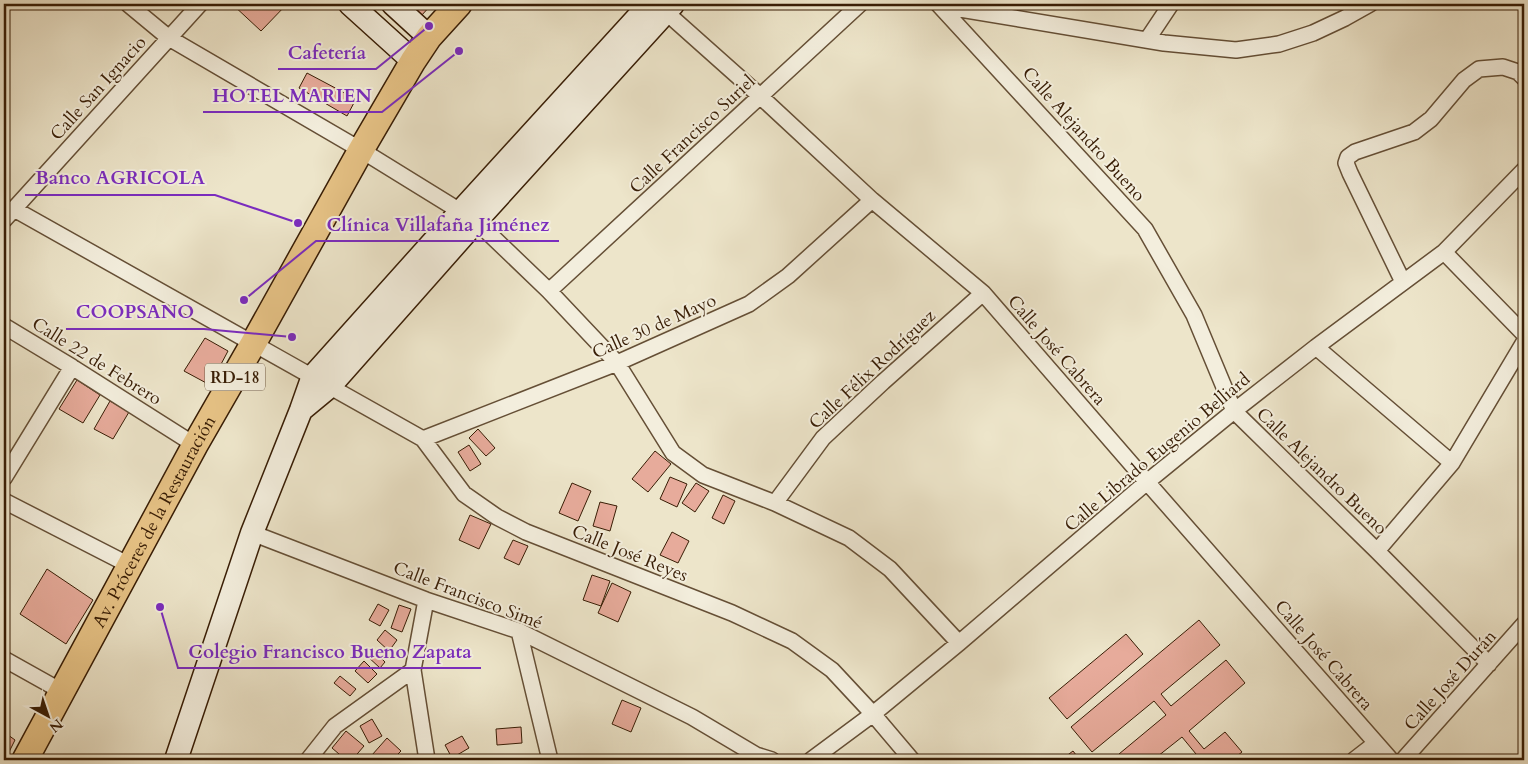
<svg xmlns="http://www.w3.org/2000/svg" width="1528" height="764" font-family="Cardo,serif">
	<rect width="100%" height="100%" fill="#ede5ca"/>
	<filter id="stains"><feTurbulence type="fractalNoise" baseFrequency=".004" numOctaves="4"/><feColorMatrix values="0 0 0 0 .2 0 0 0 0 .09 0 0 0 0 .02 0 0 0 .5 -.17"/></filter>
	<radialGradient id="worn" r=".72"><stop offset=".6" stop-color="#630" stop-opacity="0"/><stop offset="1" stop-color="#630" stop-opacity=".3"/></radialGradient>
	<path fill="#e7ab9b" stroke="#381d05" d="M232 4H287L261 31Z
		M408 4H432L421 16Z
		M307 73 356 99 347 116 299 88Z
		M205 338 228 351 210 385 184 371Z
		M77 380 100 395 83 423 59 409Z
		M110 401 129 412 113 439 94 429Z
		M478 429 495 448 486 456 469 438Z
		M469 445 481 464 470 471 458 452Z
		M655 451 671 464 648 492 632 479Z
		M670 477 687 484 677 507 660 499Z
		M572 483 591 491 578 521 559 513Z
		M696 483 709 491 695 512 682 503Z
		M723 495 735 501 724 524 712 518Z
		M600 502 617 506 610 531 593 526Z
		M470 515 491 524 479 549 459 540Z
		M672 532 689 541 678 563 660 555Z
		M513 540 528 546 519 565 504 558Z
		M47 569 93 600 66 644 20 614Z
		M592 575 610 581 601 606 583 600Z
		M612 583 631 592 618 622 598 613Z
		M378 604 389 610 380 626 369 620Z
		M399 605 411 609 402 632 391 628Z
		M1199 620 1220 645 1161 694 1171 706 1226 660 1245 683 1189 731 1204 749 1225 732 1242 752 1232 760H1189L1196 754 1182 737 1153 760H1124L1119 754 1166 715 1154 701 1092 752 1071 727Z
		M385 630 397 640 389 651 377 640Z
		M1126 634 1143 654 1067 719 1049 698Z
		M372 649 385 662 380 668 366 655Z
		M364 661 377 674 368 683 355 671Z
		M340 676 356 689 350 696 334 683Z
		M622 700 641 708 631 732 612 724Z
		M372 719 382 736 369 743 360 726Z
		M521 727 522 743 497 745 496 729Z
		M346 731 364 746 352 760H346L332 748Z
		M4 732 15 740 6 758 4 757Z
		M462 736 469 748 452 758 445 745Z
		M387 738 401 751 392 760H378L372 755Z
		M1073 751 1080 760H1061Z"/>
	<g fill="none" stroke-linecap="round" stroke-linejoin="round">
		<g stroke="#654f36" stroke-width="18">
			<path id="street" d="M128 4 169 38 361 150 476 221 549 291 617 363 673 453 703 475 775 503 849 538 890 569 959 643
				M938 4 1145 229 1194 315 1234 411 1377 551 1489 664
				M659 6 760 96 872 200 983 293 1147 482 1391 760
				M942 6 1164 43 1236 50 1279 44 1313 33 1345 18 1370 4
				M1147 40 1171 4
				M14 209 423 439 464 494 497 517 526 532 732 613 792 641 832 670 873 714 912 760
				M4 220 200 4
				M1444 252 1524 334
				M1403 282 1350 173 1346 163 1348 157 1355 152 1414 132 1431 119 1464 80 1479 69 1503 67 1518 72 1524 78
				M549 291 860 4
				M4 326 72 367 195 445
				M1316 347 1452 463
				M423 439 617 363 749 304 788 276 872 200
				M4 478 72 367
				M4 501 131 566
				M775 503 823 438 883 382 983 293
				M252 533 426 600 519 631 692 717 756 755 772 760
				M1377 551 1452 463 1524 342
				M426 600 413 670 427 760
				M519 631 550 760
				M4 659 63 692
				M308 760 335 726 413 670
				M811 760 873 714 959 643 1147 482 1234 411 1316 347 1444 252 1524 170
				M1354 760 1376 743
				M1403 760 1524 624"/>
		</g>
		<g stroke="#381d05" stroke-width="25">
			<path id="secondary" d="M350 4 413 61
				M393 4 429 37
				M301 410 330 386 476 221 673 4
				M176 760 252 533 301 410 313 376 461 211 650 4"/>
		</g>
		<g stroke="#381d05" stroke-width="28">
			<g id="primary">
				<path id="s1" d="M25 760 195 445 253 344 361 150 413 61 429 37 459 4"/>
			</g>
		</g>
		<use href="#street" stroke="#f3eedd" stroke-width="15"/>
		<use href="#secondary" stroke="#f3eedd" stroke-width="22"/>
		<use href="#primary" stroke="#e6c285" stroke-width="25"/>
	</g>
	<g text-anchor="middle" stroke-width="4" stroke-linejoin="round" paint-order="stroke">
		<rect fill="#f3eedd" stroke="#705c46" stroke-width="1" x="205" y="363.5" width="60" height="27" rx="4"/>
		<g font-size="16" font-weight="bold" fill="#381d05">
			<text x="235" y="383">RD-18</text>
		</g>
		<g font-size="18" fill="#381d05" stroke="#f3eedd">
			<text transform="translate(98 88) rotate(-48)" y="6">Calle San Ignacio</text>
			<text transform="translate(692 134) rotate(-43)" y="6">Calle Francisco Suriel</text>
			<text transform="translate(1084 134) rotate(48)" y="6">Calle Alejandro Bueno</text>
			<text transform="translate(654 326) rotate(-24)" y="6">Calle 30 de Mayo</text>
			<text transform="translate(1057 350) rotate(49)" y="6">Calle José Cabrera</text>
			<text transform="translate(97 361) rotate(32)" y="6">Calle 22 de Febrero</text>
			<text transform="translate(872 369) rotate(-43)" y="6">Calle Félix Rodríguez</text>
			<text transform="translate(1157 452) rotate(-40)" y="6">Calle Librado Eugenio Belliard</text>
			<text transform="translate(1322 471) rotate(44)" y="6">Calle Alejandro Bueno</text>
			<text dy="6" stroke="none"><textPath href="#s1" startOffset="271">Av. Próceres de la Restauración</textPath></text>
			<text transform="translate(630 553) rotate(22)" y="6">Calle José Reyes</text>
			<text transform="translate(468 595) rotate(21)" y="6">Calle Francisco Simé</text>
			<text transform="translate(1324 655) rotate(49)" y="6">Calle José Cabrera</text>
			<text transform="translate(1450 680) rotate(-48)" y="6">Calle José Durán</text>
		</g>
	</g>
	<path fill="none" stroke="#7b2cbf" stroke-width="2" d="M429 26L376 69H278M459 51L382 112H203M298 223L215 195H25M244 300L316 241H559M292 337L204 329H66M160 607L178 668H481"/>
	<g fill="#7b2cbf" stroke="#f3eedd" stroke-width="2">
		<circle cx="429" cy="26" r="5"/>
		<circle cx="459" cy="51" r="5"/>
		<circle cx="298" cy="223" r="5"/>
		<circle cx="244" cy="300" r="5"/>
		<circle cx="292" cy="337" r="5"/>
		<circle cx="160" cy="607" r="5"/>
	</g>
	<g font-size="19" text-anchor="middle" font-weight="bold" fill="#7b2cbf" stroke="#f3eedd" stroke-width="4" stroke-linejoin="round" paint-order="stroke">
		<text x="327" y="59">Cafetería</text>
		<text x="292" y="102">HOTEL MARIEN</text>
		<text x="120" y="184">Banco AGRICOLA</text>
		<text x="438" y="231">Clínica Villafaña Jiménez</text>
		<text x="135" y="318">COOPSANO</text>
		<text x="330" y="658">Colegio Francisco Bueno Zapata</text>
	</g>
	<rect width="1528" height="764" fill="none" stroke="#ede5ca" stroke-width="20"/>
	<rect x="5" y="5" width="1518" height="754" fill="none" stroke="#381d05" stroke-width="2.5"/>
	<rect x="10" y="10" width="1508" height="744" fill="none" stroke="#381d05"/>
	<g transform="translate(48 716) rotate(140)" stroke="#f3eedd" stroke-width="4" paint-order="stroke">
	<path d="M0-4L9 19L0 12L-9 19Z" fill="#381d05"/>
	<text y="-8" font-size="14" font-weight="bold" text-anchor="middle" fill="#381d05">N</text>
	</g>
	<rect width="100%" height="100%" filter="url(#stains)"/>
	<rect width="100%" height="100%" fill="url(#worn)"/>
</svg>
